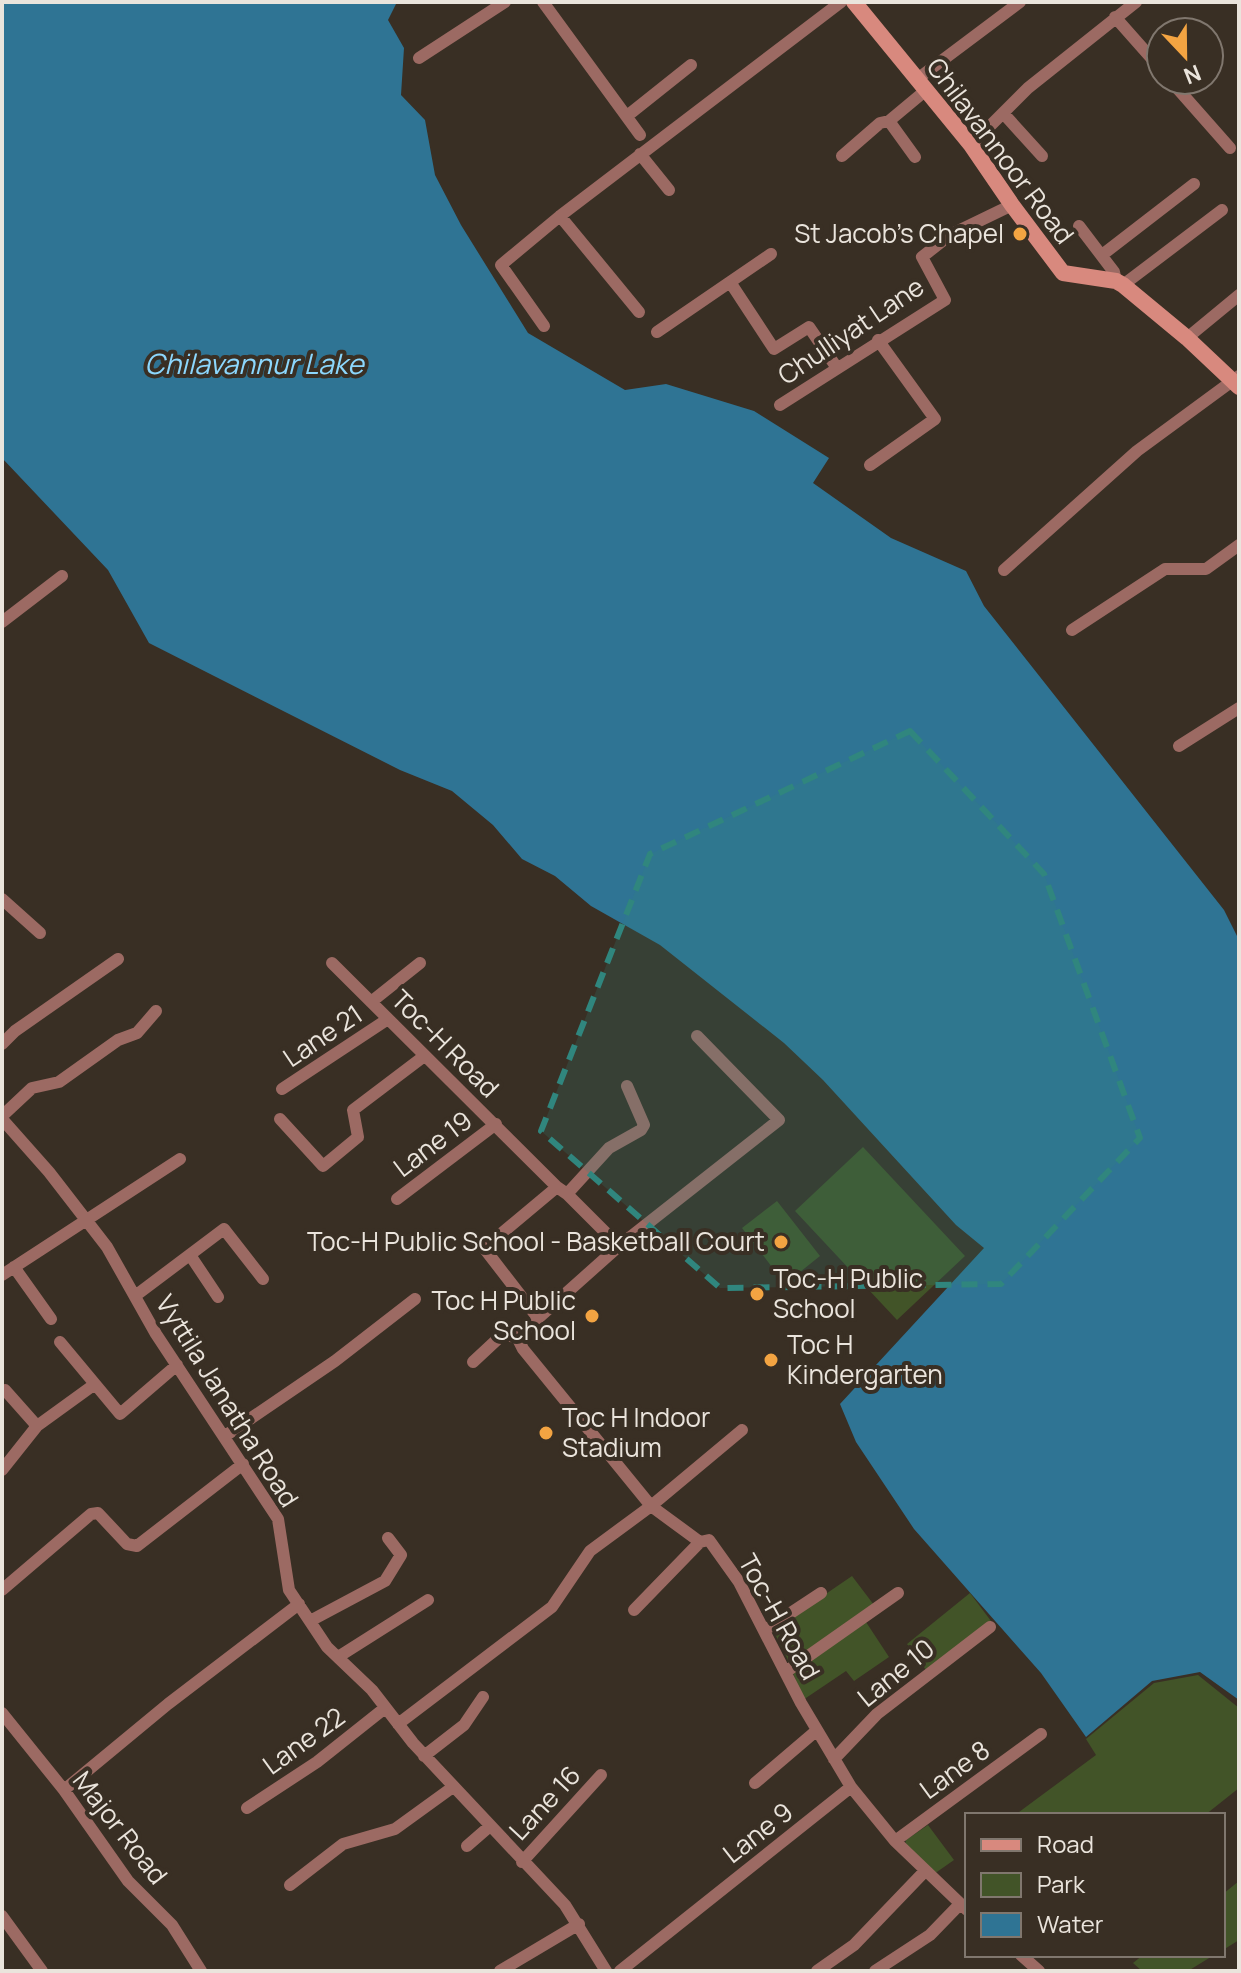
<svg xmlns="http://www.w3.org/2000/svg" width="1241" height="1973" font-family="Manrope,sans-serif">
	<rect width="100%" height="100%" fill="#392f24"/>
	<path fill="#425428" d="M863 1147 965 1256 897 1320 795 1211Z
		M777 1201 820 1256 785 1284 742 1228Z
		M852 1576 874 1605 790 1664 773 1630Z
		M970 1593 991 1621 926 1670 907 1644Z
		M866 1622 889 1657 854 1681 846 1671 803 1700 793 1673Z
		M1198 1675 1239 1708V1788L1205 1815H1015L1096 1755 1086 1739 1154 1683Z
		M928 1825 954 1860 934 1874 905 1846 906 1840Z
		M1239 1881V1940L1223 1950V1894Z
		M1143 1955H1214L1188 1971H1142L1133 1963Z"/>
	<path fill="#2f7494" d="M2 2H397L388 20 404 48 401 95 425 120 435 175 461 225 528 333 625 390 666 384 754 411 829 458 813 483 891 538 966 571 984 606 1224 910 1239 940V1700L1200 1672 1152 1681 1086 1737 1041 1673 914 1529 856 1442 840 1404 984 1248 956 1225 823 1080 784 1043 660 945 591 906 555 876 522 859 493 825 452 791 400 770 149 643 108 570 2 458Z"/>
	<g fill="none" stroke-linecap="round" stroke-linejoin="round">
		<path stroke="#9c6a63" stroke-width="12" d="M543 2 640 135
			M1115 17 1161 69
			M419 58 505 2
			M916 80 1020 2
			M1170 80 1230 148
			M1003 113 1042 156
			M627 116 691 65
			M971 145 1028 88 1136 2
			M640 154 669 190
			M842 156 880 123 889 121
			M915 157 889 121 925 91
			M560 216 639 312
			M1079 226 1114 272 1116 281
			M1102 255 1194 184
			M730 282 774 349 809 327 837 368
			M1123 285 1222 210
			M544 326 501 265 560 216 841 2
			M657 332 771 254
			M1187 338 1239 295
			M780 405 945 300 922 257 950 235 1012 205
			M870 465 935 419 878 340
			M1004 570 1137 451 1239 376
			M2 622 62 576
			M1072 630 1165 569H1206L1239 545
			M1179 746 1239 708
			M2 899 40 933
			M332 963 557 1187 567 1194 619 1246 517 1337 523 1349 651 1506 700 1542 709 1540 739 1582 801 1703 851 1787 895 1841 967 1910
			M371 1002 420 963
			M2 1044 15 1031 118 959
			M282 1089 388 1019
			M2 1116 32 1088 59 1082 118 1040 137 1033 156 1011
			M2 1119 49 1172 107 1247 156 1334 278 1519 289 1590 327 1647 372 1690 413 1743 565 1905 606 1971
			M280 1119 323 1166 358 1137 353 1110 423 1057
			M567 1194 609 1148 641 1130 644 1125 627 1086
			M397 1199 496 1124
			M619 1246 779 1120 697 1036
			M190 1255 218 1297
			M14 1267 51 1319
			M2 1275 180 1159
			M135 1296 224 1229 263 1279
			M538 1318 484 1248 557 1187
			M60 1342 120 1414 177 1365
			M473 1362 502 1335 517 1337
			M5 1390 37 1426
			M225 1436 335 1361 415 1299
			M2 1470 37 1426 95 1384
			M2 1590 91 1514 98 1513 127 1544 137 1546 243 1464
			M634 1610 700 1542
			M310 1621 385 1581 401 1555 388 1538
			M765 1630 821 1593
			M338 1657 428 1600
			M787 1671 898 1593
			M2 1713 64 1790 128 1881 172 1925 201 1971
			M398 1724 552 1607 590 1551 651 1506 742 1430
			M424 1756 464 1725 483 1697
			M834 1759 877 1714 990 1627
			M755 1783 816 1731
			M64 1790 168 1704 299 1604
			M247 1808 317 1762 385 1708
			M895 1841 1041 1734
			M467 1846 490 1826
			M522 1862 601 1775
			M290 1885 343 1844 395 1829 453 1787
			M2 1916 42 1971
			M1021 1955 1039 1971
			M500 1971 579 1924
			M620 1971 851 1787
			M817 1971 854 1945 925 1871
			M875 1971 930 1935 960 1904"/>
		<path stroke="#d8897e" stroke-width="16" d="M854 2 971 145 1012 205 1063 273 1116 281 1123 285 1187 338 1239 387"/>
	</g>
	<path fill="#30867e" fill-opacity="0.2" stroke="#30867e" stroke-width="6" stroke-dasharray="16 10" stroke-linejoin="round" d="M910 731 1044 874 1140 1138 1001 1284 720 1288 541 1131 650 854Z"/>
	<g fill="#f3a442" stroke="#392f24" stroke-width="3">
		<circle cx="1020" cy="234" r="8"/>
		<circle cx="781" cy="1242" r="8"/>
		<circle cx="757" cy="1294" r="8"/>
		<circle cx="592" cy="1316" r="8"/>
		<circle cx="771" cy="1360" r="8"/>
		<circle cx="546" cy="1433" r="8"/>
	</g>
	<g text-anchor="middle" stroke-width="8" stroke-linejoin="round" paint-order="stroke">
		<g font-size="26" fill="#eae4dc" stroke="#392f24">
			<text transform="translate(1000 151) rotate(53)" y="9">Chilavannoor Road</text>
			<text transform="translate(851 331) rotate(-34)" y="9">Chulliyat Lane</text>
			<text transform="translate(323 1036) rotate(-34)" y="9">Lane 21</text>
			<text transform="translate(445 1044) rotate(45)" y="9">Toc-H Road</text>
			<text transform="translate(433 1144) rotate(-37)" y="9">Lane 19</text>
			<text transform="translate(227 1401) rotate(58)" y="9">Vyttila Janatha Road</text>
			<text transform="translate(779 1617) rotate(61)" y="9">Toc-H Road</text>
			<text transform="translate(896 1673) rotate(-39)" y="9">Lane 10</text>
			<text transform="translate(304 1741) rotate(-36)" y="9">Lane 22</text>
			<text transform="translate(955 1770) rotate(-36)" y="9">Lane 8</text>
			<text transform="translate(545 1803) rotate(-47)" y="9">Lane 16</text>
			<text transform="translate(120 1828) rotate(52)" y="9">Major Road</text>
			<text transform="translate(758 1833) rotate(-38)" y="9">Lane 9</text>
		</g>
		<g font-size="26" fill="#eae4dc" stroke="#392f24" text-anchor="end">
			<text x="1004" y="243">St Jacob's Chapel</text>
			<text x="765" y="1251">Toc-H Public School - Basketball Court</text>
			<text x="773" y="1288" text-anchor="start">Toc-H Public<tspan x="773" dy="30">School</tspan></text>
			<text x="576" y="1310">Toc H Public<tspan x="576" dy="30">School</tspan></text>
			<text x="787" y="1354" text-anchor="start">Toc H<tspan x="787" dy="30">Kindergarten</tspan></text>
			<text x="562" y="1427" text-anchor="start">Toc H Indoor<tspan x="562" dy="30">Stadium</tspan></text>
		</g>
		<g font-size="28" font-style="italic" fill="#8cd7fd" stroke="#392f24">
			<text x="254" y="374">Chilavannur Lake</text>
		</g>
	</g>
	<rect width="1241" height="1973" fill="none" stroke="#eae4dc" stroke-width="8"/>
	<rect x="965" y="1813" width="260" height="144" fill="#392f24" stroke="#80776e" stroke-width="2"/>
	<rect x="981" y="1839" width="40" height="12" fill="#d8897e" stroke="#80776e" stroke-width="2"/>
	<text x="1037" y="1853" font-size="24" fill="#eae4dc">Road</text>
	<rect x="981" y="1873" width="40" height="24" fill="#425428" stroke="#80776e" stroke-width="2"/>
	<text x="1037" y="1893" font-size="24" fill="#eae4dc">Park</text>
	<rect x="981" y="1913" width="40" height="24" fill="#2f7494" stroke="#80776e" stroke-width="2"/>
	<text x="1037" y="1933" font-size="24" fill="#eae4dc">Water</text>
	<g transform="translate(1185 56) rotate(158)"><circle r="38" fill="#392f24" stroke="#80776e" stroke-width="2"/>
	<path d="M0-6L14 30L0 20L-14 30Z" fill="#f3a442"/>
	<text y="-12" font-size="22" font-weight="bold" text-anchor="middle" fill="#eae4dc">N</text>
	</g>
</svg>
